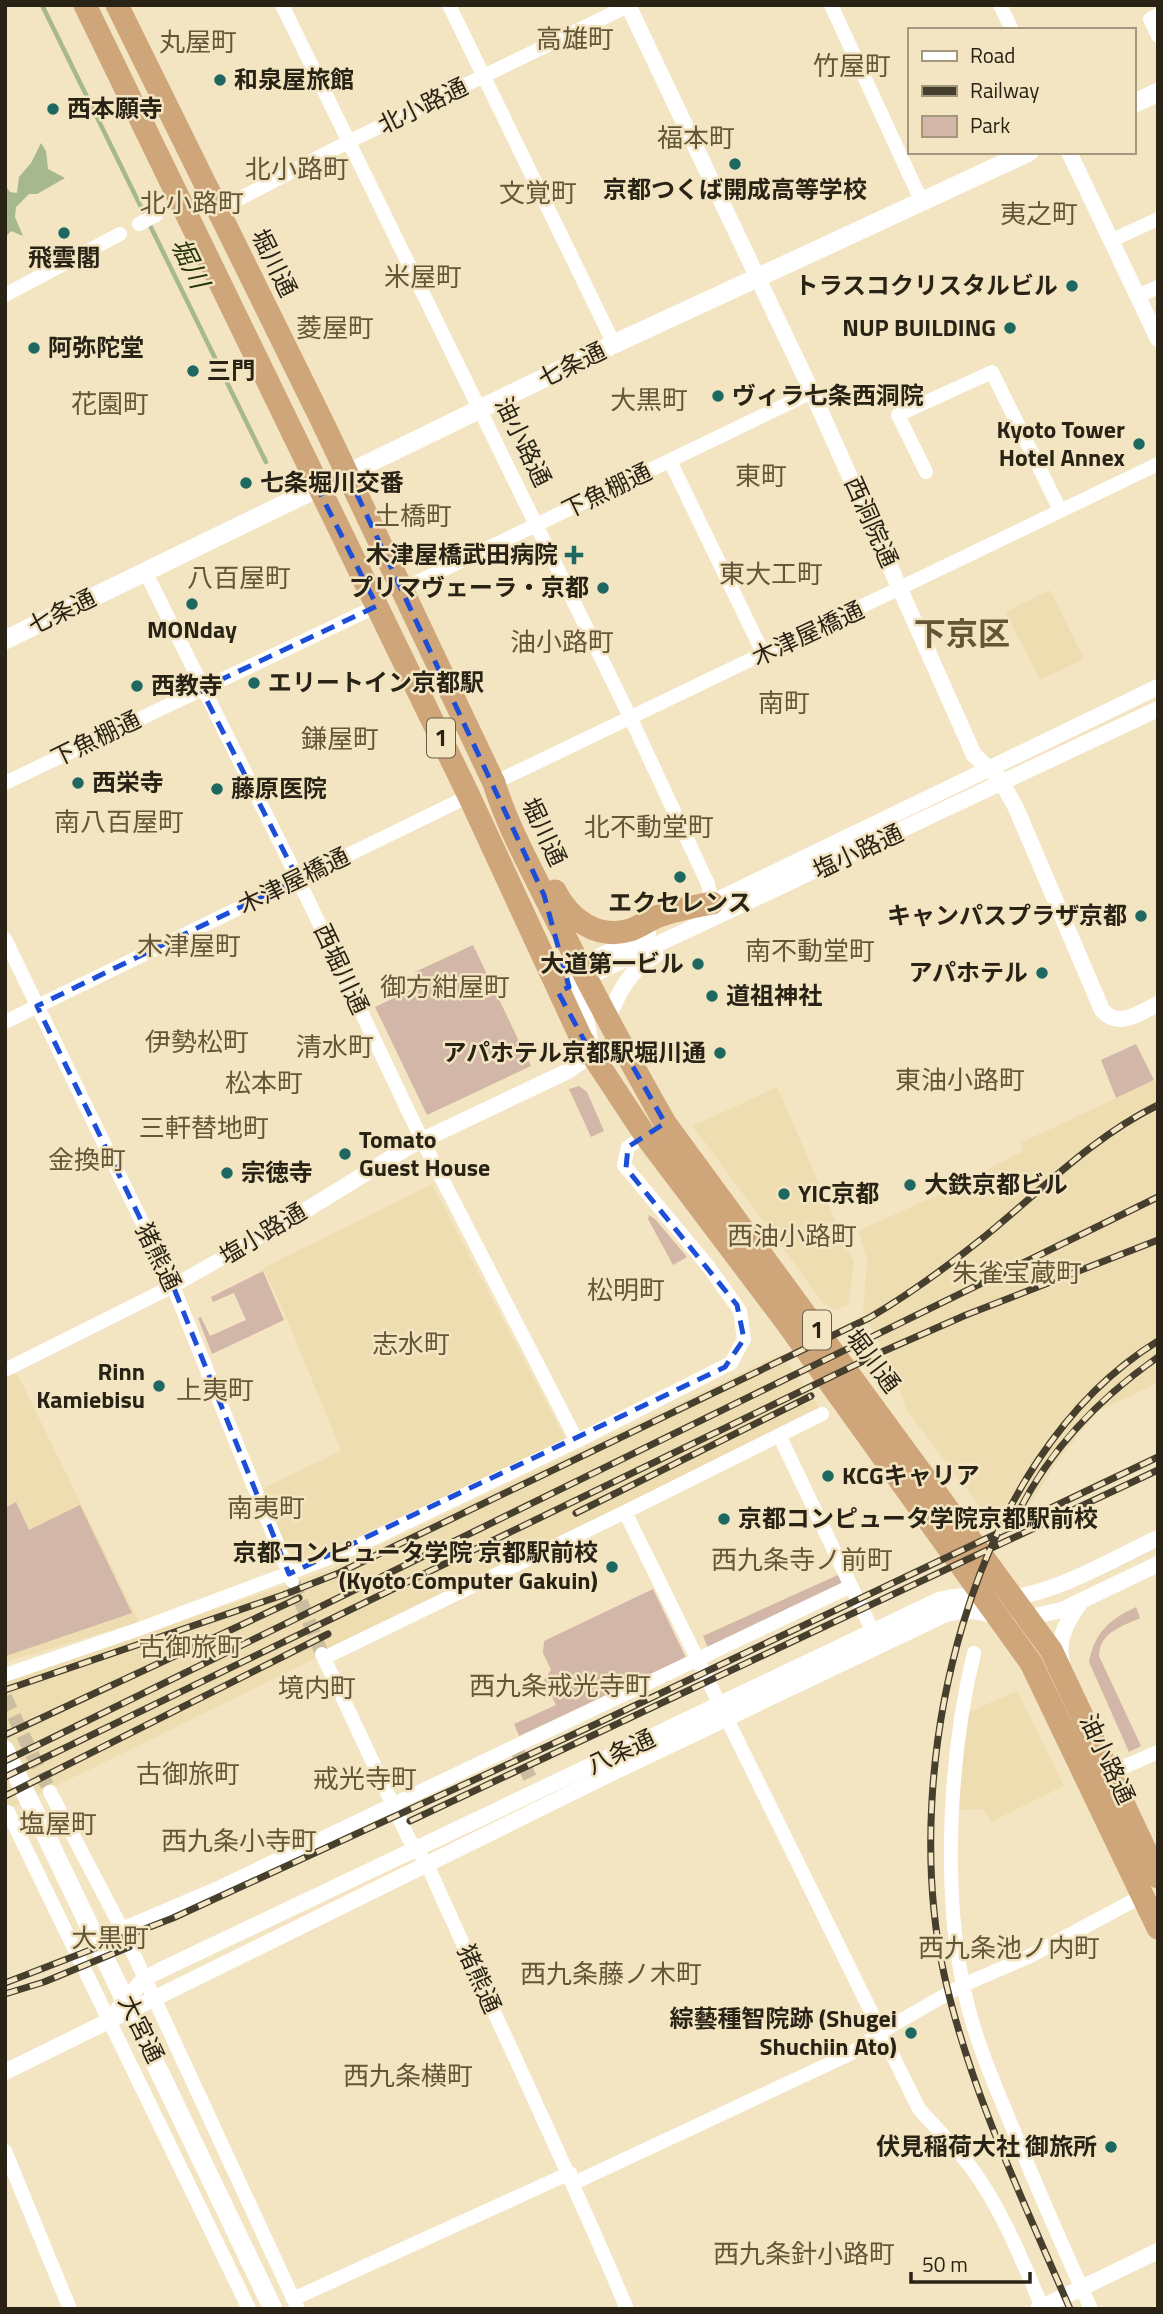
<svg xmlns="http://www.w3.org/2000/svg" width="1163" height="2314" font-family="'Titillium Web','Noto Sans JP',sans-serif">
	<rect width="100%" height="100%" fill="#f4e5c2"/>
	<path fill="#efddb2" d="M1050 590 1084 659 1040 680 1005 612Z
		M1155 1080 1158 1087V1383L1098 1411 1054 1466 1031 1504 994 1525 907 1411 893 1370 863 1312 867 1259 858 1231 942 1193 1023 1151 1020 1143Z
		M777 1087 854 1263 848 1305 835 1310 824 1304 693 1126Z
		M432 1184 566 1440 295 1566 261 1489 341 1451 287 1319 263 1268Z
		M781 1354 819 1406 818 1411 5 1811V1682L331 1569Z
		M11 1373 18 1375 139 1622 5 1662V1376Z
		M1017 1691 1064 1786 991 1822 983 1809 956 1810 965 1714Z"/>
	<path fill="#d2b6a8" d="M473 945 531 1066 427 1115 375 1007 421 985 415 972Z
		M1136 1044 1154 1080 1116 1098 1101 1060Z
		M579 1086 587 1092 604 1131 591 1137 569 1089Z
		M649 1215 655 1219 687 1257 673 1265 648 1219Z
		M263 1271 284 1320 212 1354 198 1318 201 1317 210 1336 246 1320 234 1293 213 1302 211 1297Z
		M16 1502 29 1530 80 1505 132 1613 6 1656 5 1508Z
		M840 1574 844 1581 838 1589 709 1650 703 1636Z
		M653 1589 686 1658 519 1736 514 1724 556 1705 544 1680 551 1670 543 1653 544 1641Z
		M1136 1607 1140 1618C1121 1627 1100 1632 1099 1656L1141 1746 1129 1752 1089 1662C1095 1632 1109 1620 1136 1607Z"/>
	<path fill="#a6b88e" d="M41 143 46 151 48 169 65 178 37 194H29L16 207 15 217 23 236 11 231 5 238V185L10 192 17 193 19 177 31 163Z"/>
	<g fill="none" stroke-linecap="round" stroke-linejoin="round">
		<path stroke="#a6b88e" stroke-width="4.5" d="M42 5 266 462"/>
		<path stroke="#cbbea0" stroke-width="14" stroke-dasharray="14 7" stroke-linecap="butt" d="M293 1582 322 1654
			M5 1697 50 1792
			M515 1746 531 1780"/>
		<path stroke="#fff" stroke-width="14" d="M282 5 631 719 708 884 712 903
			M449 5 614 344
			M831 5 921 200
			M1000 5 1012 30
			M1158 15 1150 19 1158 36
			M218 210 348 142 630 5
			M139 224 156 215
			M1112 240 1158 219
			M5 295 120 234
			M1138 296 1158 287
			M670 461 764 655
			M926 472 898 415 992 372 1060 510
			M145 571 298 879 422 1140 577 1441
			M403 589 812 392
			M5 783 377 606
			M494 783 1158 464
			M5 939 173 1286 292 1581
			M5 1022 469 796
			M5 1370 173 1286 298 1215
			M822 1414 625 1512 919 2109C937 2129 957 2149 973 2170 1003 2212 1022 2260 1042 2307
			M851 1586 873 1632
			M974 1653C950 1752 942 1884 963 1984 972 2032 992 2079 1011 2124 1036 2186 1063 2247 1091 2309
			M322 1654 409 1839 427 1864C493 2013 564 2159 627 2309
			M324 1658 625 1512
			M5 1675 145 1627 345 1552 577 1441 731 1363 744 1339 740 1311 708 1266 624 1165 628 1147 650 1132
			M1110 1773 1158 1752
			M50 1792 122 1929 298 2309
			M8 1812 249 2309
			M122 1929 216 1889 851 1586 780 1437
			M5 2151 70 2309
			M574 2183 850 2054 891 2026 963 1985 1028 1957 1142 1896
			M293 2299 570 2173"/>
		<path stroke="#fff" stroke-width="16" d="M628 5 812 392 974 755 1000 779 1016 808 1102 1010C1119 1029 1139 1013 1158 1004
			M1069 152 1158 339
			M703 907 1158 687
			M577 982 1158 709
			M606 1022C618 995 628 970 656 955
			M591 1050C590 1022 575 993 579 966L648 933
			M592 1054 628 1058
			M298 1215 410 1146 568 1071 592 1054 595 1046
			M1020 1619 1062 1610 1158 1564
			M1062 1663C1056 1640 1067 1621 1080 1603
			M118 2009 144 1979 161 1970 939 1600C970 1591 986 1601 1014 1597 1060 1591 1115 1558 1158 1538
			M5 2072 618 1770 946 1614C965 1609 979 1611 998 1617
			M1038 2309 1158 2251"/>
		<path stroke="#fff" stroke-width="19" d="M1133 104 1158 92
			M5 640 614 344 1029 152
			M5 1750 273 2309"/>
		<path stroke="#cfa67a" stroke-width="23" d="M85 5 469 796 581 1038 645 1135 787 1323 1031 1663 1158 1928
			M117 5 322 421 494 783C507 825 529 865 549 905 586 979 624 1051 665 1123L1051 1650 1158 1877
			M555 891C569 919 597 940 630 930 642 926 652 917 665 914 680 909 697 906 712 903"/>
		<g stroke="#463f2e" stroke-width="7">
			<path id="rail" d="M576 1513 811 1396
				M1011 1528C1043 1456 1094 1402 1158 1357
				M5 1690 283 1595 339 1573 869 1318C908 1295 944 1269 979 1241 1038 1194 1089 1139 1158 1105
				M5 1735 299 1598
				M5 1761 1158 1197
				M5 1777 884 1351 966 1315 1158 1240
				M5 1796 328 1634
				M410 1821 1158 1470
				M5 1983 173 1918 596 1724 1158 1457
				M5 1994 44 1982 129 1947
				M1070 2309C1023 2200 970 2091 944 1974 899 1768 968 1458 1158 1341"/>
		</g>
		<use href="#rail" stroke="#f4e5c2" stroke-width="4.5" stroke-dasharray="13" stroke-linecap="butt"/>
	</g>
	<path fill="none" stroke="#1d4ed8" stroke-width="5" stroke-dasharray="14 9" stroke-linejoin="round" d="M347 473 544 895 569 987 558 992 591 1053 628 1058 665 1123 628 1147 626 1168 737 1305 744 1339 725 1367 289 1574 173 1286 37 1006 298 879 201 689 377 606 317 487Z"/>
	<g fill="#1d6860" stroke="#f4e5c2" stroke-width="2.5">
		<circle cx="220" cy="80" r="7"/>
		<circle cx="53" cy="109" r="7"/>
		<circle cx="735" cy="164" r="7"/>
		<circle cx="64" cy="233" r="7"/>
		<circle cx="1072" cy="286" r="7"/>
		<circle cx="1010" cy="328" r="7"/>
		<circle cx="34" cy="348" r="7"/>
		<circle cx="193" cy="371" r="7"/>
		<circle cx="718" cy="396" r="7"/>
		<circle cx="1139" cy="444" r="7"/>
		<circle cx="246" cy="483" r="7"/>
		<path d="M570.5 544.5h7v7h7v7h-7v7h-7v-7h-7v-7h7z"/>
		<circle cx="603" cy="588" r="7"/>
		<circle cx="192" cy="604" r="7"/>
		<circle cx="254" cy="683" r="7"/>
		<circle cx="137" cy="686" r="7"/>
		<circle cx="78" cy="783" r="7"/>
		<circle cx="217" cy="789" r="7"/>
		<circle cx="680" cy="877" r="7"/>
		<circle cx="1141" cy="916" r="7"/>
		<circle cx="698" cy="964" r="7"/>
		<circle cx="1042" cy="973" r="7"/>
		<circle cx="712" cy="996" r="7"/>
		<circle cx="720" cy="1053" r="7"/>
		<circle cx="345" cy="1154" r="7"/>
		<circle cx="227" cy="1173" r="7"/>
		<circle cx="910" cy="1185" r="7"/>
		<circle cx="784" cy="1194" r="7"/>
		<circle cx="159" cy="1386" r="7"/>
		<circle cx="828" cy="1476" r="7"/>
		<circle cx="724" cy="1519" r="7"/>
		<circle cx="612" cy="1567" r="7"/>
		<circle cx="911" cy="2033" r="7"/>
		<circle cx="1111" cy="2147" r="7"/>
	</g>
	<g text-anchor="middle" stroke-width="5" stroke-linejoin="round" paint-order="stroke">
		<g fill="#f4e5c2" stroke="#665d4a" stroke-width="2">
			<rect x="427" y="718.5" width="28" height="39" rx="5"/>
			<rect x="803" y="1310.5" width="28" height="39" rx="5"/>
		</g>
		<g font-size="23" font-weight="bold" fill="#292316">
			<text x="441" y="746">1</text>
			<text x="817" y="1338">1</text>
		</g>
		<g font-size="24" font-weight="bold" fill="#292316" stroke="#f4e5c2" text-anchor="start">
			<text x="234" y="88">和泉屋旅館</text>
			<text x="67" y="117">西本願寺</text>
			<text x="735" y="198" text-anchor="middle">京都つくば開成高等学校</text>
			<text x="64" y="266" text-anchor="middle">飛雲閣</text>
			<text x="1058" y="294" text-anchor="end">トラスコクリスタルビル</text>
			<text x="996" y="336" text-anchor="end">NUP BUILDING</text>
			<text x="48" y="356">阿弥陀堂</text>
			<text x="207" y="379">三門</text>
			<text x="732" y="404">ヴィラ七条西洞院</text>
			<text x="1125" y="438" text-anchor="end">Kyoto Tower<tspan x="1125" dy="28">Hotel Annex</tspan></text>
			<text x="260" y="491">七条堀川交番</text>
			<text x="558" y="563" text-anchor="end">木津屋橋武田病院</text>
			<text x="589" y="596" text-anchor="end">プリマヴェーラ・京都</text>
			<text x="192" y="638" text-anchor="middle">MONday</text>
			<text x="268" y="691">エリートイン京都駅</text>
			<text x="151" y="694">西教寺</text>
			<text x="92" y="791">西栄寺</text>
			<text x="231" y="797">藤原医院</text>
			<text x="680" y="911" text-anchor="middle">エクセレンス</text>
			<text x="1127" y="924" text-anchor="end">キャンパスプラザ京都</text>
			<text x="684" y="972" text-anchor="end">大道第一ビル</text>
			<text x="1028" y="981" text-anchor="end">アパホテル</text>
			<text x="726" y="1004">道祖神社</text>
			<text x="706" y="1061" text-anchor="end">アパホテル京都駅堀川通</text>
			<text x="359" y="1148">Tomato<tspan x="359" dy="28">Guest House</tspan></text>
			<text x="241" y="1181">宗徳寺</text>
			<text x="924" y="1193">大鉄京都ビル</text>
			<text x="798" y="1202">YIC京都</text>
			<text x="145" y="1380" text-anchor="end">Rinn<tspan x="145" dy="28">Kamiebisu</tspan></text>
			<text x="842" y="1484">KCGキャリア</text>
			<text x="738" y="1527">京都コンピュータ学院京都駅前校</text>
			<text x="598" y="1561" text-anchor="end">京都コンピュータ学院 京都駅前校<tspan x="598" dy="28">(Kyoto Computer Gakuin)</tspan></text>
			<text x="897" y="2027" text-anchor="end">綜藝種智院跡 (Shugei<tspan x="897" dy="28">Shuchiin Ato)</tspan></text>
			<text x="1097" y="2155" text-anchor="end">伏見稲荷大社 御旅所</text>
		</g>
		<g font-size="24" fill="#292316" stroke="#f4e5c2">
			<text transform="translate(423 106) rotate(-26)" y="8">北小路通</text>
			<text transform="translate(274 263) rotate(64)" y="8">堀川通</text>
			<text transform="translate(572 365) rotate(-26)" y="8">七条通</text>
			<text transform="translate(523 442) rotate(64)" y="8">油小路通</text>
			<text transform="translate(607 491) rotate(-26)" y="8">下魚棚通</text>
			<text transform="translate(871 522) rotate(66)" y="8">西洞院通</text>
			<text transform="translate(62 612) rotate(-26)" y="8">七条通</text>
			<text transform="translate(808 634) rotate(-25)" y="8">木津屋橋通</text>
			<text transform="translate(96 739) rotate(-26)" y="8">下魚棚通</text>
			<text transform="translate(544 832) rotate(65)" y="8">堀川通</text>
			<text transform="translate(858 852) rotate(-25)" y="8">塩小路通</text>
			<text transform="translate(294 881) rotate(-26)" y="8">木津屋橋通</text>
			<text transform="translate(341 969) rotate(65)" y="8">西堀川通</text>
			<text transform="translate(263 1234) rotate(-31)" y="8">塩小路通</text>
			<text transform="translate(158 1257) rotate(64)" y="8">猪熊通</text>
			<text transform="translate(873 1361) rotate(53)" y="8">堀川通</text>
			<text transform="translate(621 1752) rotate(-25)" y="8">八条通</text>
			<text transform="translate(1107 1759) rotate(65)" y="8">油小路通</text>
			<text transform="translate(479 1979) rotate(66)" y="8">猪熊通</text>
			<text transform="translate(141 2029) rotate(64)" y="8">大宮通</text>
		</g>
		<g font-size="26" fill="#645738" stroke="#f4e5c2">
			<text x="575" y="48">高雄町</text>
			<text x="198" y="51">丸屋町</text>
			<text x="852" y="75">竹屋町</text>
			<text x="696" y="147">福本町</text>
			<text x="297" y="178">北小路町</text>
			<text x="538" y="202">文覚町</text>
			<text x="192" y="212">北小路町</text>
			<text x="1039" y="223">夷之町</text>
			<text x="423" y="286">米屋町</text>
			<text x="335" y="337">菱屋町</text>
			<text x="649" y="409">大黒町</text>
			<text x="110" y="413">花園町</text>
			<text x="761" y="485">東町</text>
			<text x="413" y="525">土橋町</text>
			<text x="771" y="583">東大工町</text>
			<text x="239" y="587">八百屋町</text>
			<text x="562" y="651">油小路町</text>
			<text x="784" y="712">南町</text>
			<text x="340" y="748">鎌屋町</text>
			<text x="119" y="831">南八百屋町</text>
			<text x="649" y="836">北不動堂町</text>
			<text x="189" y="955">木津屋町</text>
			<text x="810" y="960">南不動堂町</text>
			<text x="445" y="996">御方紺屋町</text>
			<text x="197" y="1051">伊勢松町</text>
			<text x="335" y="1056">清水町</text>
			<text x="960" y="1089">東油小路町</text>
			<text x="264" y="1092">松本町</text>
			<text x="204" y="1137">三軒替地町</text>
			<text x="87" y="1169">金換町</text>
			<text x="792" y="1245">西油小路町</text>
			<text x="1017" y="1282">朱雀宝蔵町</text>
			<text x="626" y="1299">松明町</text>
			<text x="411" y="1353">志水町</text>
			<text x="215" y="1399">上夷町</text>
			<text x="266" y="1517">南夷町</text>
			<text x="802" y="1569">西九条寺ノ前町</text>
			<text x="191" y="1656">古御旅町</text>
			<text x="560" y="1695">西九条戒光寺町</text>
			<text x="317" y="1697">境内町</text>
			<text x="188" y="1783">古御旅町</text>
			<text x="365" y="1788">戒光寺町</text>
			<text x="58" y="1833">塩屋町</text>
			<text x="239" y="1850">西九条小寺町</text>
			<text x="110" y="1947">大黒町</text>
			<text x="1009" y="1957">西九条池ノ内町</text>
			<text x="611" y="1983">西九条藤ノ木町</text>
			<text x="408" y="2085">西九条横町</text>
			<text x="804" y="2263">西九条針小路町</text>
		</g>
		<g font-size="26" font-style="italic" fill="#253505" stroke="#f4e5c2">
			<text transform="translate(190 263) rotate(64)" y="9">堀川</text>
		</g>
		<g font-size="32" font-weight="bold" fill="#645738" stroke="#f4e5c2">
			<text x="962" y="645">下京区</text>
		</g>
	</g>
	<rect width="1163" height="2314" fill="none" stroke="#292316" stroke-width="14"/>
	<rect x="908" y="28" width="228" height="126" fill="#f4e5c2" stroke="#a3977d" stroke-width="2"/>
	<rect x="922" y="51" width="35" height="10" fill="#ffffff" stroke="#a3977d" stroke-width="2"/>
	<text x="970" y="63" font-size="21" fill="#292316">Road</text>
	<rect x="922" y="86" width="35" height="10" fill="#463f2e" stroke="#a3977d" stroke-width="2"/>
	<text x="970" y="98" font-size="21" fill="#292316">Railway</text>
	<rect x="922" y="116" width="35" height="21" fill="#d2b6a8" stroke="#a3977d" stroke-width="2"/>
	<text x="970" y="133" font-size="21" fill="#292316">Park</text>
	<path d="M911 2272v10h119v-10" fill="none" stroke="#292316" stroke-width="3.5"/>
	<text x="922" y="2272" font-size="21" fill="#292316" stroke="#f4e5c2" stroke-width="5" paint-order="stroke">50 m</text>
</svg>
